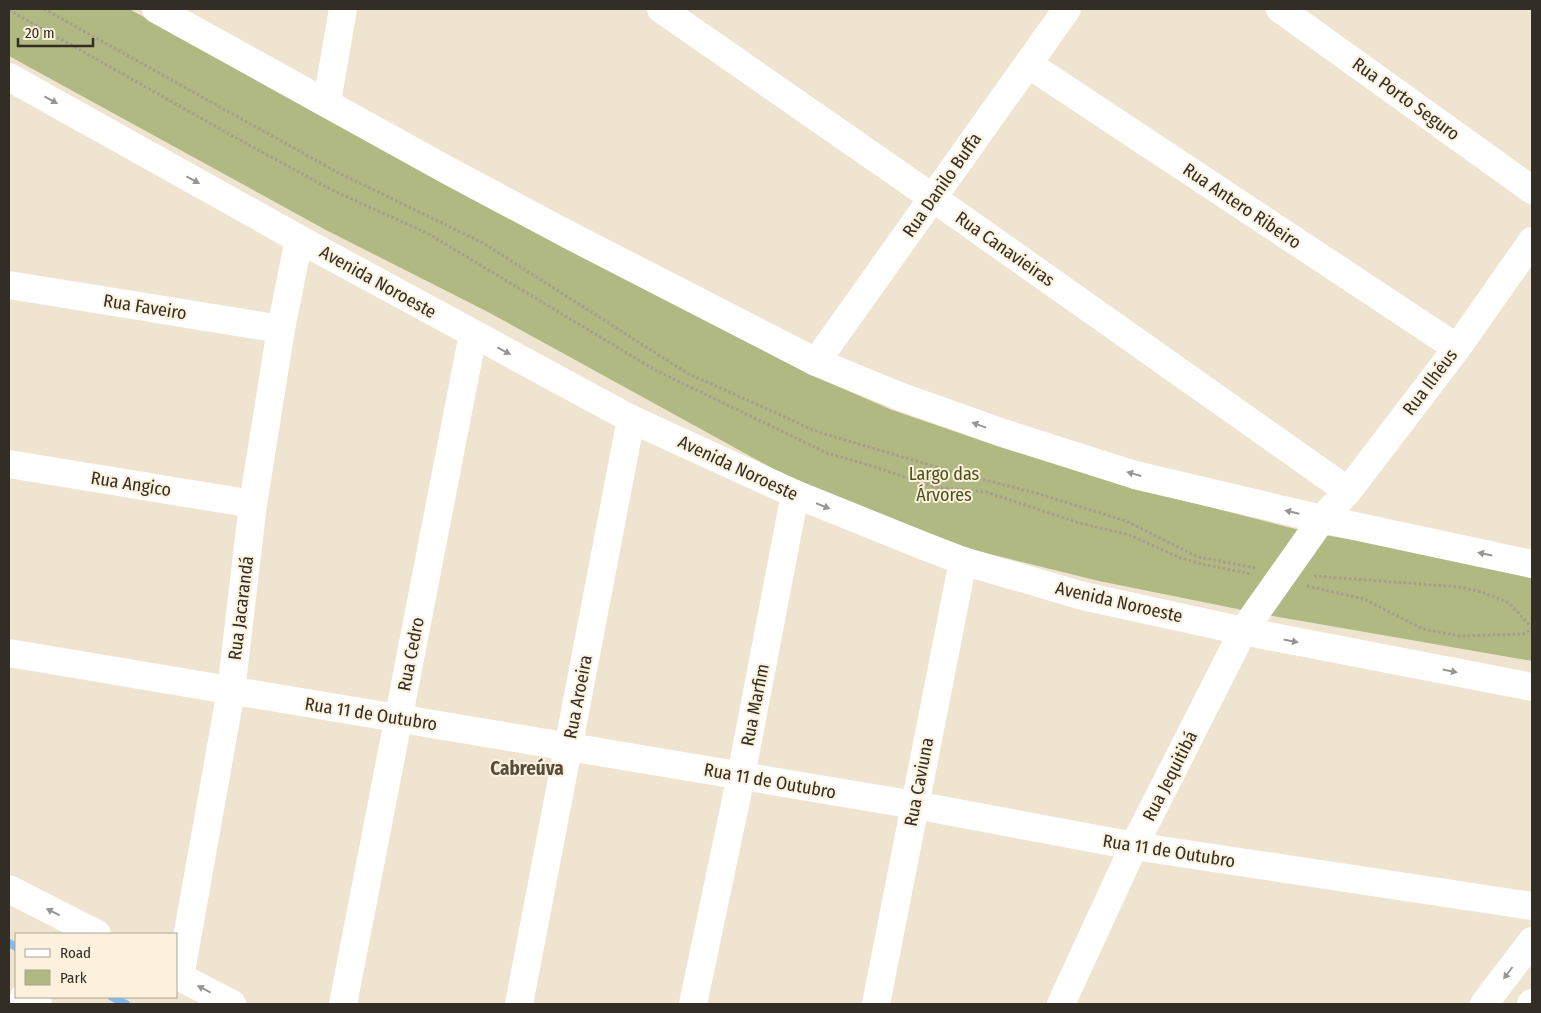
<svg xmlns="http://www.w3.org/2000/svg" width="1541" height="1013" font-family="'Fira Sans Condensed',sans-serif">
	<rect width="100%" height="100%" fill="#eee4cf"/>
	<path fill="#b0b982" d="M9 9H129L807 373 892 410 1003 448 1132 487 1311 533 1532 568V661L1267 615 1099 581 969 549 812 490 488 312 326 230 9 56Z"/>
	<g fill="none" stroke-linecap="round" stroke-linejoin="round">
		<path stroke="#81bbef" stroke-width="8" d="M9 943 16 947
			M112 997 126 1004"/>
		<path stroke="#a59e8e" stroke-width="3" stroke-dasharray="2.5 2.5" stroke-linecap="butt" d="M44 9 337 172 483 243 687 373 818 432 950 471 1036 493 1126 521 1198 557 1256 568
			M9 10 247 144 334 191 427 233 657 371 827 453 872 466 934 487 986 492 1079 523 1130 535 1178 557 1202 564 1251 574
			M1314 576 1460 587 1482 592 1509 603 1532 628
			M1307 586 1364 599 1423 629 1459 636 1523 634 1532 629"/>
		<path stroke="#fff" stroke-width="28" d="M661 9 933 198 1348 491
			M1280 9 1532 190
			M1028 64 1457 348
			M327 102 343 9
			M9 285 281 329
			M816 362 1067 9
			M9 464 253 504
			M9 653 915 805 1134 846 1532 906
			M180 977 231 691 253 504 281 329 299 239
			M343 1004 473 334
			M519 1004 631 419
			M693 1004 741 776 795 494
			M876 1004 963 561
			M1061 1004 1134 846 1243 631 1322 519 1348 491 1457 348 1532 241"/>
		<path stroke="#fff" stroke-width="28" d="M156 9 447 170 569 235 816 362 899 396 1003 433 1135 475 1322 519 1532 564
			M9 77 299 239 631 419 795 494 924 546 963 561 1083 596 1243 631 1532 687
			M9 889 97 934
			M176 975 232 1004
			M24 997 38 1004
			M1484 1004 1532 941
			M1531 1004 1532 1003"/>
	</g>
	<defs><path id="oneway-solid" d="M-6-.8H1V-3.2L6.5 0L1 3.2V.8H-6Z" transform="scale(1.25)"/></defs>
	<g fill="#989692">
		<use href="#oneway-solid" transform="translate(51 100) rotate(29)"/>
		<use href="#oneway-solid" transform="translate(193 180) rotate(29)"/>
		<use href="#oneway-solid" transform="translate(504 351) rotate(28)"/>
		<use href="#oneway-solid" transform="translate(979 425) rotate(-160)"/>
		<use href="#oneway-solid" transform="translate(1134 474) rotate(-164)"/>
		<use href="#oneway-solid" transform="translate(823 506) rotate(22)"/>
		<use href="#oneway-solid" transform="translate(1292 512) rotate(-167)"/>
		<use href="#oneway-solid" transform="translate(1485 554) rotate(-168)"/>
		<use href="#oneway-solid" transform="translate(1291 641) rotate(11)"/>
		<use href="#oneway-solid" transform="translate(1450 671) rotate(11)"/>
		<use href="#oneway-solid" transform="translate(53 912) rotate(-153)"/>
		<use href="#oneway-solid" transform="translate(1508 973) rotate(127)"/>
		<use href="#oneway-solid" transform="translate(204 989) rotate(-152)"/>
	</g>
	<g text-anchor="middle" stroke-width="4" stroke-linejoin="round" paint-order="stroke">
		<g font-size="18" fill="#322e26" stroke="#fbf1dc">
			<text transform="translate(1406 99) rotate(36)" y="6">Rua Porto Seguro</text>
			<text transform="translate(942 185) rotate(-55)" y="6">Rua Danilo Buffa</text>
			<text transform="translate(1242 206) rotate(34)" y="6">Rua Antero Ribeiro</text>
			<text transform="translate(1005 249) rotate(35)" y="6">Rua Canavieiras</text>
			<text transform="translate(378 282) rotate(29)" y="6">Avenida Noroeste</text>
			<text transform="translate(145 307) rotate(9)" y="6">Rua Faveiro</text>
			<text transform="translate(1430 382) rotate(-53)" y="6">Rua Ilhéus</text>
			<text transform="translate(738 468) rotate(25)" y="6">Avenida Noroeste</text>
			<text transform="translate(131 484) rotate(9)" y="6">Rua Angico</text>
			<text transform="translate(1119 602) rotate(13)" y="6">Avenida Noroeste</text>
			<text transform="translate(241 608) rotate(-83)" y="6">Rua Jacarandá</text>
			<text transform="translate(411 654) rotate(-79)" y="6">Rua Cedro</text>
			<text transform="translate(578 697) rotate(-79)" y="6">Rua Aroeira</text>
			<text transform="translate(755 705) rotate(-79)" y="6">Rua Marfim</text>
			<text transform="translate(371 714) rotate(9)" y="6">Rua 11 de Outubro</text>
			<text transform="translate(1170 776) rotate(-63)" y="6">Rua Jequitibá</text>
			<text transform="translate(770 781) rotate(10)" y="6">Rua 11 de Outubro</text>
			<text transform="translate(919 782) rotate(-79)" y="6">Rua Caviuna</text>
			<text transform="translate(1169 851) rotate(9)" y="6">Rua 11 de Outubro</text>
		</g>
		<g font-size="18" fill="#4a511c" stroke="#fbf1dc">
			<text x="944" y="480">Largo das<tspan x="944" dy="21">Árvores</tspan></text>
		</g>
		<g font-size="19" font-weight="bold" fill="#564e3c" stroke="#fbf1dc">
			<text x="527" y="775">Cabreúva</text>
		</g>
	</g>
	<rect width="1541" height="1013" fill="none" stroke="#322e26" stroke-width="20"/>
	<rect x="15" y="933" width="162" height="65" fill="#fbf1dc" stroke="#aba393"/>
	<rect x="25" y="949" width="25" height="8" fill="#ffffff" stroke="#aba393"/>
	<text x="60" y="958" font-size="15" fill="#322e26">Road</text>
	<rect x="25" y="970" width="25" height="15" fill="#b0b982" stroke="#aba393"/>
	<text x="60" y="983" font-size="15" fill="#322e26">Park</text>
	<path d="M18 38v8h75v-8" fill="none" stroke="#322e26" stroke-width="2.5"/>
	<text x="25" y="38" font-size="15" fill="#322e26" stroke="#fbf1dc" stroke-width="4" paint-order="stroke">20 m</text>
</svg>
